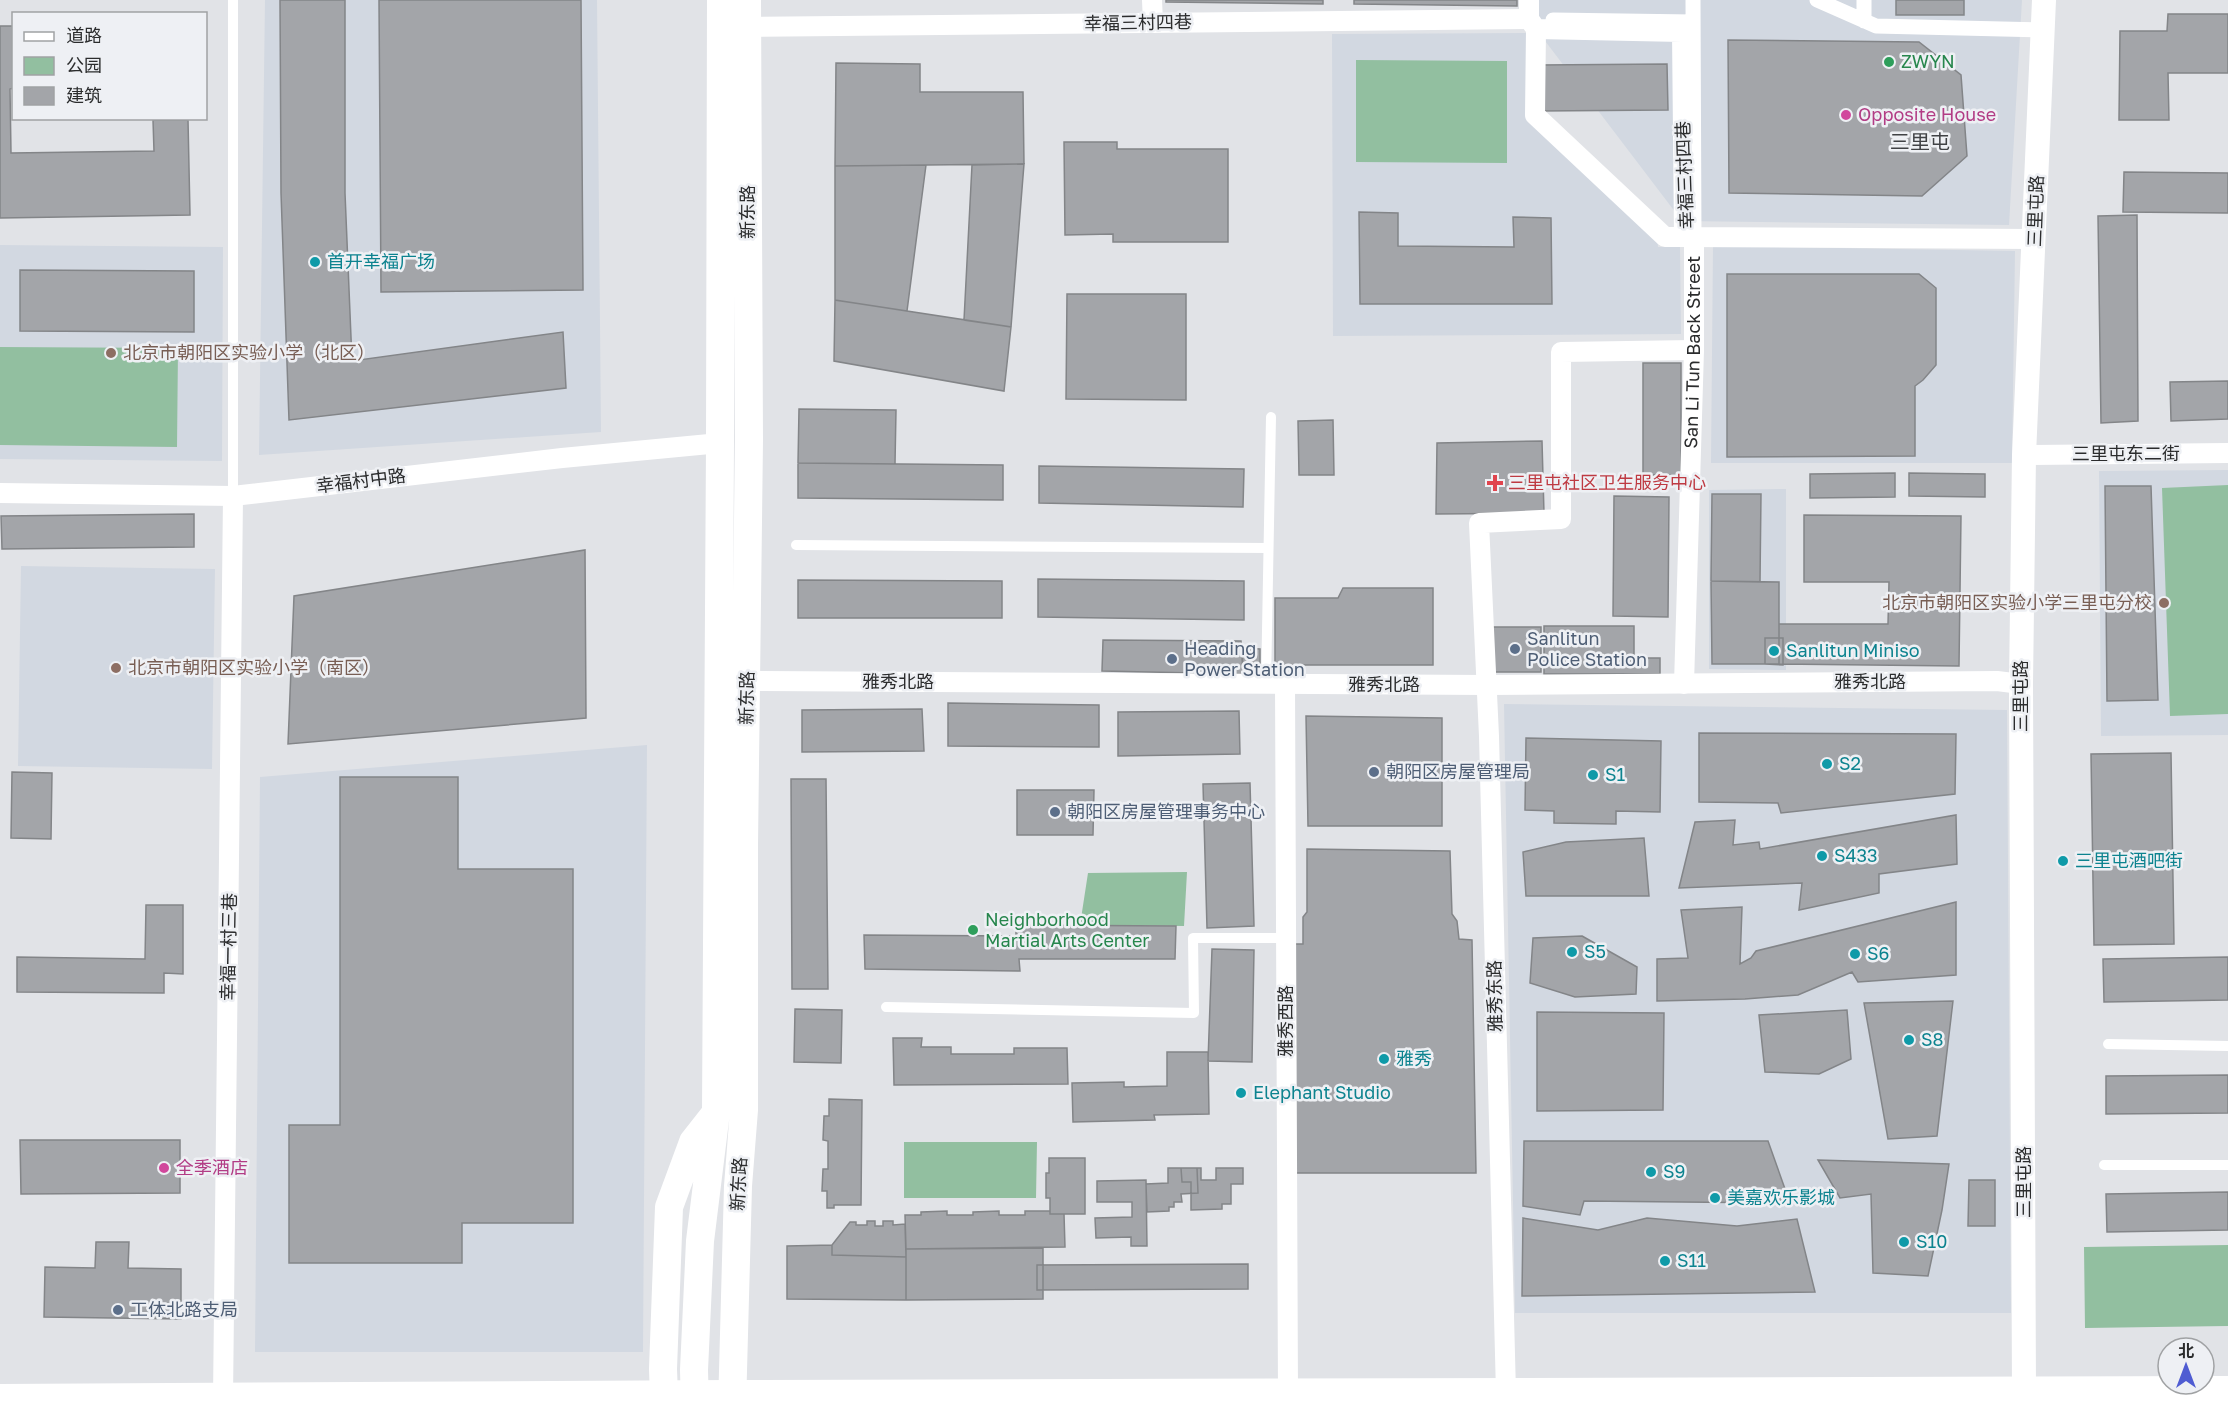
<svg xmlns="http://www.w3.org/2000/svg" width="2228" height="1408" font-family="'Golos Text','Noto Sans SC',sans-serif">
	<rect width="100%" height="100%" fill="#e1e3e7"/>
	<path fill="#d2d8e1" d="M265 0H597L601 432 259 455Z
		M1536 0H2022L2009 225 1682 221 1536 29Z
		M1527 33 1529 119 1657 234 1658 247H1680L1681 334 1333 336 1332 34Z
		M0 245 223 247 222 461 0 459Z
		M1713 246 2015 251 2012 463H1711Z
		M2228 470V735L2101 736 2099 471Z
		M1786 489V670L1709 669V490Z
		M21 566 215 569 212 769 18 766Z
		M1504 704 2007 710 2011 1313H1515Z
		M647 745 643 1352H255L260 777Z"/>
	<path fill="#92bfa0" d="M1356 60 1507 61V163L1356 162Z
		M0 347 178 348 177 447 0 445Z
		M2228 485V714L2170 716 2162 488Z
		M1187 872 1184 926 1080 925 1088 873Z
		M904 1142H1037L1036 1198H904Z
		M2228 1245V1326L2085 1328 2084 1247Z"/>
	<path fill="#a3a5a9" stroke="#838588" stroke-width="1.5" d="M280 0H345V193L352 361 563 332 566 388 289 420 281 193Z
		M379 0H581L583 290 381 292Z
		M1166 0H1323V4L1166 2Z
		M1354 0H1517V6L1354 4Z
		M1896 0H1964V15H1896Z
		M2168 14H2228V73H2168L2169 120H2119L2120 31H2167Z
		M0 26H14V88L10 89 11 153 154 151 153 120H188L190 215 0 218Z
		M1728 40 1919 42 1961 75 1967 156 1922 196 1729 193Z
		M836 63 920 64V92H1023L1024 164 835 166Z
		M1667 64 1668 110 1539 111V65Z
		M1064 142H1117V149H1228V242H1113V234L1065 235Z
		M1024 164 1011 327 964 320 972 165Z
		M926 165 907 311 835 300V166Z
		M2124 172 2228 173V213L2123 212Z
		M1359 212 1398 213V246L1514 247 1513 217 1551 218 1552 304H1360Z
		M2137 215 2138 421 2101 423 2098 216Z
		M20 270 194 271V332L20 331Z
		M1727 274H1919L1936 288V365L1923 380 1915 386V456L1727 457Z
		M1067 294H1186V400L1066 399Z
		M835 300 1011 327 1004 391 834 361Z
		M1643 363H1681V475H1643Z
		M2228 381V419L2171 421 2170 382Z
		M799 409 896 410 895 464 798 463Z
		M1333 420 1334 475H1299L1298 421Z
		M1542 441 1544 513 1436 514 1437 443Z
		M798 463 1003 465V500L798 498Z
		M1039 466 1244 469 1243 507 1039 503Z
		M1895 473V497L1810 498V474Z
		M1909 473 1985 474V497L1909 496Z
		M2105 486H2151L2158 700 2107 701Z
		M1712 494H1761L1760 582 1711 581Z
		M1614 496 1669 497 1668 617 1613 616Z
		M194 514V547L2 549 1 516Z
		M1804 515 1961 516 1959 666 1779 664V624H1888L1889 582H1804Z
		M585 550 586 718 288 744 294 596Z
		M1038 579 1244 581V620L1038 617Z
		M798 580 1002 581V618H798Z
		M1711 581 1779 582V664H1712Z
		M1343 588H1433V665H1275V598H1338Z
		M1544 626H1634V658H1660V674H1544Z
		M1489 627H1541V672H1490Z
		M1765 638H1783V665L1765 664Z
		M1103 640 1241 641 1243 674 1102 671Z
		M1242 648 1260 649V669H1243Z
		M948 703 1099 705V747L948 746Z
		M922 709 924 751 802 752V710Z
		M1239 711 1240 754 1118 756V712Z
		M1306 716 1442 718V826H1308Z
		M1699 733 1956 734 1955 794 1781 813 1778 803 1699 802Z
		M1526 738 1661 741 1660 812 1616 811V824L1554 823V811L1525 810Z
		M2171 753 2174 944 2094 945 2091 754Z
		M12 772 52 773 51 839 11 838Z
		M340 777H458V869H573V1223H462V1263H289V1125H340Z
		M791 779H826L828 989H792Z
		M1250 783 1254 926 1207 928 1203 784Z
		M1017 790H1094L1093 835H1017Z
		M1956 815 1957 864 1879 874V893L1799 910 1802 883 1679 888 1695 822 1735 820 1733 845 1759 842 1760 849Z
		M1644 838 1649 896H1526L1523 852 1566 842Z
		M1307 849 1450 851 1452 914 1457 921 1459 939 1472 940 1476 1173H1294V944H1303V917L1307 912Z
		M1956 902V975L1858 982 1852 972 1798 995 1745 999 1657 1001V959L1688 958 1681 910 1742 907 1740 964 1751 958 1756 951Z
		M146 905H183V974L164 973V993L17 992V957L145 959Z
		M1016 925 1176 926 1175 959H1019L1020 971 865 969 864 935 1016 936Z
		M1582 936 1637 967 1636 994 1575 997 1530 983 1533 938Z
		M1212 949 1254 950 1252 1062 1208 1061Z
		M2228 957V1000L2104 1002 2103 959Z
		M1953 1001 1937 1136 1888 1139 1864 1003Z
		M795 1009 842 1010 841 1063 794 1062Z
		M1847 1010 1851 1059 1819 1074 1765 1072 1759 1015Z
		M1537 1012 1664 1013 1663 1110 1537 1111Z
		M893 1038H922L921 1047H951V1054H1014V1048H1067L1068 1084 894 1085Z
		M1167 1052H1208L1209 1114 1154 1115 1155 1120 1073 1122 1072 1083 1124 1082V1087L1167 1086Z
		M2228 1075V1113L2106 1114V1076Z
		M829 1099 862 1100 861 1205H834V1208H827V1191H822L823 1169H828V1141L823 1140 824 1116H829Z
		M20 1140H180V1193L21 1194Z
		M1524 1141H1768L1790 1203 1584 1201 1580 1215 1523 1206Z
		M1049 1158H1085V1214H1050V1198H1046V1173H1049Z
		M1818 1160 1949 1164 1942 1210 1928 1276 1873 1273 1871 1194 1840 1198Z
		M1168 1168H1197L1198 1193 1181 1194 1182 1202H1174V1207H1169V1211L1147 1212 1146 1184 1168 1183Z
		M1181 1168H1201V1180H1216V1168H1243V1184H1231V1204H1222V1209L1191 1210V1182H1182Z
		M1146 1180 1147 1246H1131V1237L1096 1238 1095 1218 1132 1217V1202H1097V1181Z
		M1969 1180H1995V1226H1968Z
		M2228 1192V1230L2107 1232 2106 1194Z
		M947 1211V1215H973V1212L999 1211V1215H1025V1211H1050V1214H1064L1065 1247 906 1249 905 1215H921V1212Z
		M1523 1218 1598 1230 1647 1218 1737 1226 1797 1219 1815 1292 1522 1296Z
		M867 1221H875V1226H883V1221H893V1225L905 1224 906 1257 832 1255V1245L850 1222H856V1225H867Z
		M96 1242H129L128 1268 181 1269V1319L44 1317 45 1267 95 1268Z
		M832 1245V1255L906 1257V1300L787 1299V1246Z
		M1043 1248V1299L906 1300V1249Z
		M1248 1264V1289L1037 1290V1265Z"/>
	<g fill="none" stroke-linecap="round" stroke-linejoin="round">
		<path stroke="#fff" stroke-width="10" d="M233 496V0
			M796 545 1268 548
			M1266 684 1271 417
			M886 1007 1194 1013 1193 938H1286
			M2108 1044 2228 1046
			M2104 1165H2228"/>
		<path stroke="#fff" stroke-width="15" d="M1693 0 1694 237
			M1817 0 1876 26 2043 30
			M1864 0V21
			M1553 20 1693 22"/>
		<g stroke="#fff" stroke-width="20">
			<path d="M1152 0 1153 23"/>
			<path d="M1529 0V19L1536 29 1682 32 1684 237 2035 239"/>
			<path d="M747 27 1529 19"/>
			<path d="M1536 29 1535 115 1665 237H1684"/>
			<path d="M2024 455 2228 453"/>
			<path d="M0 493 233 496 562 458 720 443"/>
			<path d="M748 681 1487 685 1997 681 2021 684"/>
			<path d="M1285 684 1288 1394"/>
			<path id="s1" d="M1684 684 1694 350V237"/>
			<path d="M1506 1393 1489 736 1479 523 1561 519V352L1694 350"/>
			<path d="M223 1399 233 496"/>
		</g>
		<path stroke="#fff" stroke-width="24" d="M2024 1393 2021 684 2024 455 2044 0"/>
		<path stroke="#fff" stroke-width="28" d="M664 1396 663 1369 669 1207 693 1142 715 1114
			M695 1408 694 1370 700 1241 716 1112 720 443 721 0
			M732 1408 738 1186 744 1110V845L749 440 747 0"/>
		<path stroke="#fff" stroke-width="32" d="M0 1400 732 1396 2228 1392"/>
	</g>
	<g fill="#2e9e5b" stroke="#eef0f4" stroke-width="2">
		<circle cx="1889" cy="62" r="6"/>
		<circle cx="973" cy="930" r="6"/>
	</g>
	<g fill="#d1479c" stroke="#eef0f4" stroke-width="2">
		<circle cx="1846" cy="115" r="6"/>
		<circle cx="164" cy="1168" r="6"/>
	</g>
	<g fill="#0f9aa8" stroke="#eef0f4" stroke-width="2">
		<circle cx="315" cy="262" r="6"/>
		<circle cx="1774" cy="651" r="6"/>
		<circle cx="1827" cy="764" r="6"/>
		<circle cx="1593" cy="775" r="6"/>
		<circle cx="1822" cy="856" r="6"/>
		<circle cx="2063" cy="861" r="6"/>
		<circle cx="1572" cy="952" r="6"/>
		<circle cx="1855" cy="954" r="6"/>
		<circle cx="1909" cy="1040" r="6"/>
		<circle cx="1384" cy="1059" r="6"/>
		<circle cx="1241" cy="1093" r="6"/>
		<circle cx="1651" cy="1172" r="6"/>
		<circle cx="1715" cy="1198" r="6"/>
		<circle cx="1904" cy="1242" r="6"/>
		<circle cx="1665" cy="1261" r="6"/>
	</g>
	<g fill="#8d6e63" stroke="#eef0f4" stroke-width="2">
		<circle cx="111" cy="353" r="6"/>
		<circle cx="2164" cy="603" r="6"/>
		<circle cx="116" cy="668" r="6"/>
	</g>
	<path fill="#e0444e" stroke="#eef0f4" stroke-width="2" d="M1492 474h6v6h6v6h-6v6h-6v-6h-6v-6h6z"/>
	<g fill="#5c6f8a" stroke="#eef0f4" stroke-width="2">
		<circle cx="1515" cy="649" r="6"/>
		<circle cx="1172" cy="659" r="6"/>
		<circle cx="1374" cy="772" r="6"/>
		<circle cx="1055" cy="812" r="6"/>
		<circle cx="118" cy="1310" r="6"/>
	</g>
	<g text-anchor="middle" stroke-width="5" stroke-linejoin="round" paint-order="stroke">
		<g font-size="18" fill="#2b2c2d" stroke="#eef0f4">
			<text transform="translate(1138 23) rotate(-1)" y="6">幸福三村四巷</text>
			<text transform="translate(1685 175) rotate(-92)" y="6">幸福三村四巷</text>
			<text transform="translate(2036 211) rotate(-88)" y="6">三里屯路</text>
			<text transform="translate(748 212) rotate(-90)" y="6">新东路</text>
			<text dy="6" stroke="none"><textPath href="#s1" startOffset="332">San Li Tun Back Street</textPath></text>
			<text x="2126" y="460">三里屯东二街</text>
			<text transform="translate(361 481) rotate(-7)" y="6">幸福村中路</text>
			<text x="898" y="688">雅秀北路</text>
			<text x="1870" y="688">雅秀北路</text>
			<text x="1384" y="691">雅秀北路</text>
			<text transform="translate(2021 696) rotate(-90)" y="6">三里屯路</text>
			<text transform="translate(747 698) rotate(-89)" y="6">新东路</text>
			<text transform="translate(229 947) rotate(-89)" y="6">幸福一村三巷</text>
			<text transform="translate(1495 996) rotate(-91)" y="6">雅秀东路</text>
			<text transform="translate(1286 1021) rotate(-90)" y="6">雅秀西路</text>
			<text transform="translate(2024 1182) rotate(-90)" y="6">三里屯路</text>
			<text transform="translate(739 1184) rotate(-87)" y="6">新东路</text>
		</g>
		<g font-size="18" fill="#27864d" stroke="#eef0f4" text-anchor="start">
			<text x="1901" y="68">ZWYN</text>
			<text x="985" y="926">Neighborhood<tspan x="985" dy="21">Martial Arts Center</tspan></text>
		</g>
		<g font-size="18" fill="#b23c85" stroke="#eef0f4" text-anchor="start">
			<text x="1858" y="121">Opposite House</text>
			<text x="176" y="1174">全季酒店</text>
		</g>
		<g font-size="18" fill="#0d838f" stroke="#eef0f4" text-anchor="start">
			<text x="327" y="268">首开幸福广场</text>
			<text x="1786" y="657">Sanlitun Miniso</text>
			<text x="1839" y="770">S2</text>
			<text x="1605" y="781">S1</text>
			<text x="1834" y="862">S433</text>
			<text x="2075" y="867">三里屯酒吧街</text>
			<text x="1584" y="958">S5</text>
			<text x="1867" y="960">S6</text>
			<text x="1921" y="1046">S8</text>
			<text x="1396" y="1065">雅秀</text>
			<text x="1253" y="1099">Elephant Studio</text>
			<text x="1663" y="1178">S9</text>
			<text x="1727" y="1204">美嘉欢乐影城</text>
			<text x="1916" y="1248">S10</text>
			<text x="1677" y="1267">S11</text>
		</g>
		<g font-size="18" fill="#785e54" stroke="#eef0f4" text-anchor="start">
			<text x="123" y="359">北京市朝阳区实验小学（北区）</text>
			<text x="2152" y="609" text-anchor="end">北京市朝阳区实验小学三里屯分校</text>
			<text x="128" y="674">北京市朝阳区实验小学（南区）</text>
		</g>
		<g font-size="18" fill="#be3a42" stroke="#eef0f4" text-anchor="start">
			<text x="1508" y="489">三里屯社区卫生服务中心</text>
		</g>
		<g font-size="18" fill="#4e5e75" stroke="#eef0f4" text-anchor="start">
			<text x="1527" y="645">Sanlitun<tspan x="1527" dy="21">Police Station</tspan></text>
			<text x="1184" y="655">Heading<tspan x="1184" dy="21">Power Station</tspan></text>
			<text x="1386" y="778">朝阳区房屋管理局</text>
			<text x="1067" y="818">朝阳区房屋管理事务中心</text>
			<text x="130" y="1316">工体北路支局</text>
		</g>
		<g font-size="20" fill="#404245" stroke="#eef0f4">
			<text x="1920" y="149">三里屯</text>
		</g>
	</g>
	<rect x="12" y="12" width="195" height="108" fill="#eef0f4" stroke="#a0a2a4" stroke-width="1.5"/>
	<rect x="24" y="32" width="30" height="9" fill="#ffffff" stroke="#a0a2a4" stroke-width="1.5"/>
	<text x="66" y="42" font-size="18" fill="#2b2c2d">道路</text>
	<rect x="24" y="57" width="30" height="18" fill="#92bfa0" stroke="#a0a2a4" stroke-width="1.5"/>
	<text x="66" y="72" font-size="18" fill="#2b2c2d">公园</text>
	<rect x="24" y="87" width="30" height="18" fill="#a3a5a9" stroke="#a0a2a4" stroke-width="1.5"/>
	<text x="66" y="102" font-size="18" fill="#2b2c2d">建筑</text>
	<g transform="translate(2186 1366)"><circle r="28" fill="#eef0f4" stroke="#a0a2a4" stroke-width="1.5"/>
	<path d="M0-4.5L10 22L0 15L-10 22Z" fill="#4f5cd2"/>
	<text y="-9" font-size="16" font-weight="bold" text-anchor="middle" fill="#2b2c2d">北</text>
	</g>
</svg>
